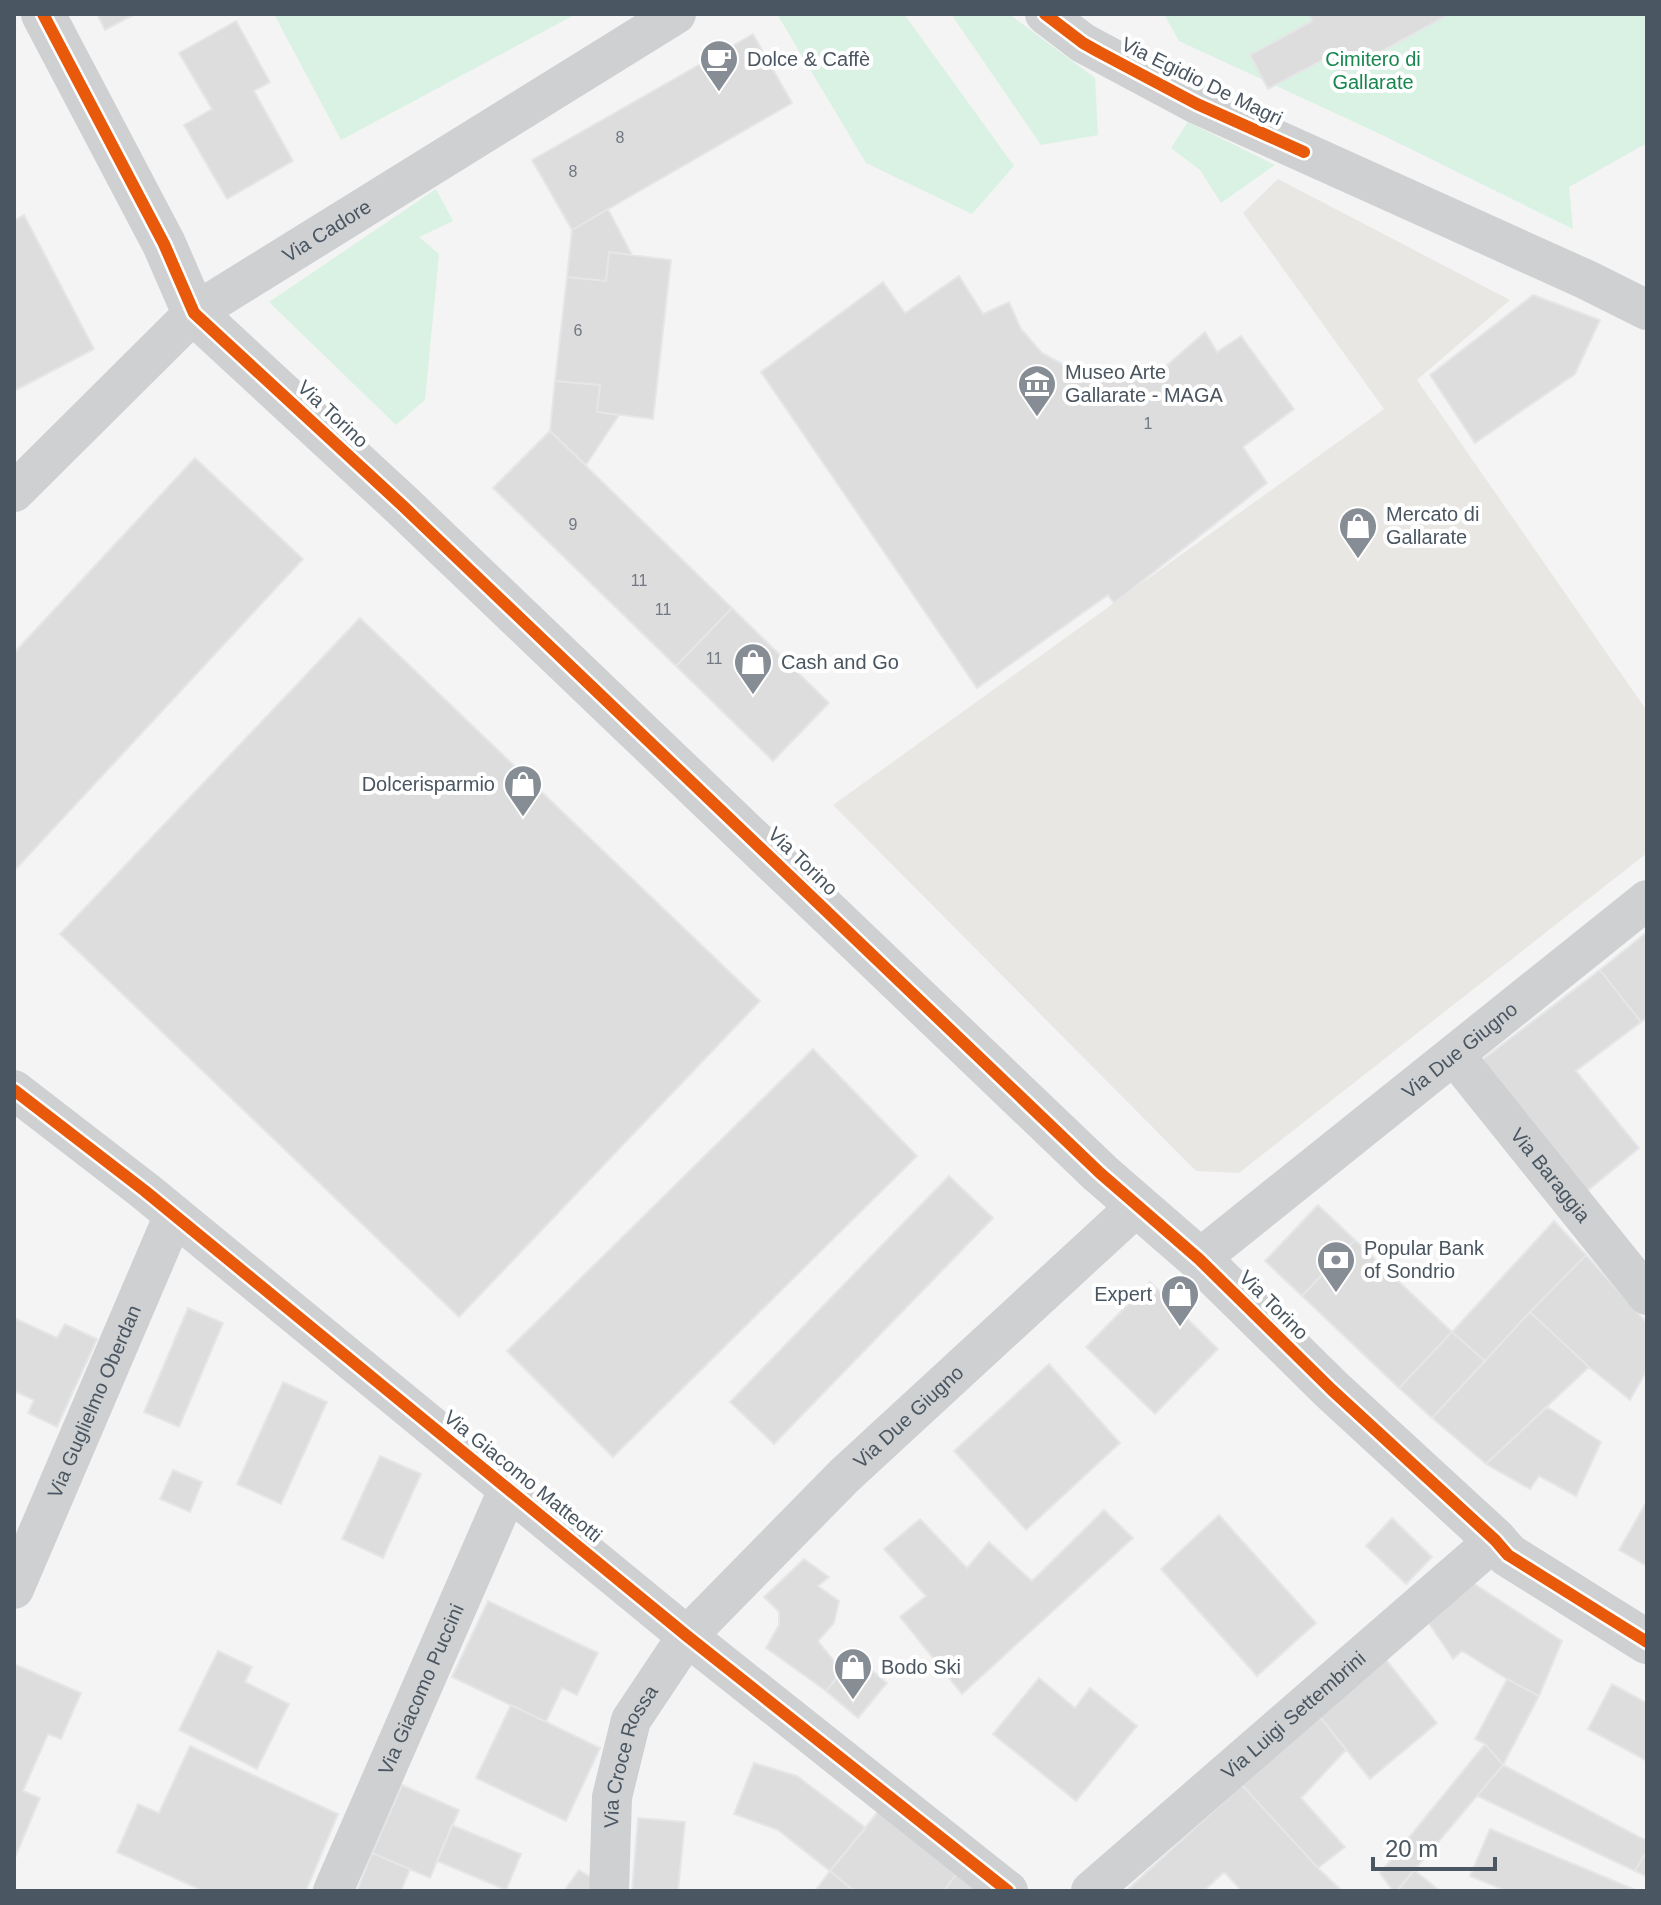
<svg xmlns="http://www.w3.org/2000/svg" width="1661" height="1905" font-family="Arial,sans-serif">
	<rect width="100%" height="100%" fill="#f4f4f4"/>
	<path fill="#e8e7e3" d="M1278 179 1510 300 1417 380 1647 711V853L1239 1173 1196 1171 833 805 1384 409 1243 213Z"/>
	<path fill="#d9f2e3" d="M274 14H576L341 140Z
		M777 14H904L1014 166 972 214 866 163Z
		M951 14H1009L1095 78 1098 135 1041 145Z
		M1164 14H1647V143L1569 187 1573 229 1378 133 1179 41Z
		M1188 122 1275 165 1221 203 1200 170 1171 148Z
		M436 189 453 221 419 237 439 254 425 400 396 425 269 302Z"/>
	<path fill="#ddddde" stroke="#e5e6e7" stroke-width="2" d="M97 14H135L105 30Z
		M1309 14H1450L1342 73 1332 55 1268 89 1250 55 1312 21Z
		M236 21 270 82 254 91 293 161 227 199 184 125 212 109 179 53Z
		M753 34 792 103 572 230 532 160Z
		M608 209 632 255 609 252 606 281 567 277 572 230Z
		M24 215 94 349 14 391V221Z
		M609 252 671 260 653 419 597 412 600 385 555 381 567 277 606 281Z
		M959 276 983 314 1009 302 1021 329 1042 353 1068 367 1097 376 1127 381 1165 367 1205 332 1217 352 1241 336 1294 409 1243 447 1267 483 1114 603 1108 595 977 688 761 372 883 282 905 313Z
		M1533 295 1600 320 1575 374 1475 443 1430 375Z
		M555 381 600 385 597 412 619 415 586 465 550 431Z
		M550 431 732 608 676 666 493 488Z
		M195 458 303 559 14 871V653Z
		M732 608 829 703 773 761 676 666Z
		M360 618 760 1001 459 1317 60 934Z
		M1647 932V1017L1641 1022 1600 970Z
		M1600 970 1641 1022 1576 1071 1639 1148 1586 1192 1482 1060Z
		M813 1049 917 1156 613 1457 507 1351Z
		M949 1176 993 1218 774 1444 730 1402Z
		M1318 1205 1355 1240 1302 1296 1265 1261Z
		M1554 1221 1586 1255 1530 1312 1485 1361 1452 1332Z
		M1355 1240 1452 1332 1399 1388 1302 1296Z
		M1586 1255 1647 1323V1370L1630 1400 1589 1367 1530 1312Z
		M1150 1282 1218 1349 1155 1414 1086 1347Z
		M188 1308 223 1323 179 1427 144 1412Z
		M1530 1312 1589 1367 1486 1464 1432 1418Z
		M14 1318 57 1338 65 1324 97 1339 57 1427 28 1413 34 1400 14 1391Z
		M1452 1332 1485 1361 1432 1418 1399 1388Z
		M1049 1364 1120 1443 1026 1530 954 1451Z
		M283 1382 327 1402 281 1504 237 1484Z
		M1547 1407 1601 1442 1576 1496 1539 1476 1530 1489 1486 1464Z
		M380 1456 421 1474 383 1558 342 1539Z
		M173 1470 202 1482 190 1512 160 1499Z
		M1647 1501V1566L1619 1550Z
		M1104 1510 1133 1538 962 1694 900 1617 926 1596 884 1549 920 1519 967 1568 989 1542 1032 1581Z
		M1219 1515 1316 1623 1257 1676 1161 1569Z
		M1392 1518 1432 1557 1406 1584 1366 1546Z
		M804 1559 829 1577 818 1586 839 1601 834 1623 818 1641 842 1671 826 1691 766 1648 779 1625V1612L764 1597Z
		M1473 1583 1562 1641 1539 1696 1507 1679 1462 1651 1453 1659 1428 1622Z
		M488 1601 598 1653 577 1695 562 1688 546 1722 452 1677Z
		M218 1651 252 1667 245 1682 289 1704 257 1769 179 1730Z
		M855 1656 887 1683 858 1718 826 1691Z
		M1386 1660 1437 1723 1370 1779 1319 1716Z
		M14 1664 81 1693 61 1739 48 1734 23 1791 40 1798 14 1860Z
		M1039 1678 1075 1708 1090 1688 1137 1726 1076 1801 993 1734Z
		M1507 1679 1539 1696 1503 1765 1485 1744 1475 1739Z
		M1612 1684 1647 1703V1761L1588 1729Z
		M511 1705 600 1748 566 1821 476 1778Z
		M1319 1716 1346 1750 1301 1798 1345 1847 1318 1868 1242 1785Z
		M1485 1744 1503 1765 1397 1891H1393L1380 1873Z
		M190 1746 338 1814 306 1891H203L117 1852 138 1804 159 1813Z
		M754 1763 797 1776 866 1828 830 1871 778 1830 734 1814Z
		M1503 1765 1647 1841V1851L1635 1871 1477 1796Z
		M402 1785 459 1810 430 1878 372 1853Z
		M1242 1785 1318 1868 1342 1891H1242L1224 1872 1204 1891H1126Z
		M881 1808 958 1872 944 1891H854L830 1871Z
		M638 1818 685 1822 678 1891H632Z
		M452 1825 521 1854 506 1890 437 1861Z
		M1490 1829 1638 1891H1506L1470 1876Z
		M1647 1851V1877L1635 1871Z
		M372 1853 410 1869 401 1891H357Z
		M579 1870 598 1882 595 1891H564Z
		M1414 1870 1440 1891H1397Z
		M830 1871 854 1891H815Z
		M958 1872 981 1891H944Z"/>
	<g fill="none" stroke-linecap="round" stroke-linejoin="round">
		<g stroke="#ced0d2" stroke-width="40">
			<path d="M1045 14 1083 43 1197 104 1587 280 1647 310"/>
			<path id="s1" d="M14 492 194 313 676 14"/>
			<path id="s2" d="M1454 1055 1647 1295"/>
			<path d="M14 1090 145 1191 687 1636 1008 1891"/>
			<path id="s3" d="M1199 1259 1647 900"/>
			<path id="s4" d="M14 1589 174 1215"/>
			<path id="s5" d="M333 1891 508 1490"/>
			<path id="s6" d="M609 1891 612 1797 631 1720 687 1636 844 1476 1137 1206"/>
			<path id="s7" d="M1091 1891 1495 1540"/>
		</g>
		<path stroke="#ced0d2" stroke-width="44" d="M43 14 164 244 194 313 404 507 1100 1173 1199 1259 1332 1390 1495 1540 1508 1555 1647 1642"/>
		<g stroke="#fff" stroke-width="17">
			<path id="cycleway" d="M43 14 164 244 194 313 404 507 1100 1173 1199 1259 1332 1390 1495 1540 1508 1555 1647 1642
				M1045 14 1083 43 1099 52 1197 104 1304 152
				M14 1090 145 1191 687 1636 1008 1891"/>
		</g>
		<use href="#cycleway" stroke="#e8590c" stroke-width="12"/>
	</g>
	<defs>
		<g id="cafe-pin" transform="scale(2)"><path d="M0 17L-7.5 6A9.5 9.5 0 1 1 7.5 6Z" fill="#868d94" stroke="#fff"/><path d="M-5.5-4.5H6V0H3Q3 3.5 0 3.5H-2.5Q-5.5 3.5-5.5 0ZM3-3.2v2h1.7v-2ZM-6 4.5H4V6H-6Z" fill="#fff"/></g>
		<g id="museum-pin" transform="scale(2)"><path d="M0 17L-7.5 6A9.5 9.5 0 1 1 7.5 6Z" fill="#868d94" stroke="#fff"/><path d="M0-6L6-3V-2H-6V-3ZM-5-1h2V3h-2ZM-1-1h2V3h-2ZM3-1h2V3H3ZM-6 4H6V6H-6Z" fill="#fff"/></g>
		<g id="shop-pin" transform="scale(2)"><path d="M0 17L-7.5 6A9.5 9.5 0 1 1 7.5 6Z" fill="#868d94" stroke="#fff"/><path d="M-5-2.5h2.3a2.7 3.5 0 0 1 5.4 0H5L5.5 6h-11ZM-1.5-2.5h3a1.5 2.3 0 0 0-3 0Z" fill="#fff"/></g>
		<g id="bank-pin" transform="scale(2)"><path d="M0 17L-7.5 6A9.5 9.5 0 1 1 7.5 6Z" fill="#868d94" stroke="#fff"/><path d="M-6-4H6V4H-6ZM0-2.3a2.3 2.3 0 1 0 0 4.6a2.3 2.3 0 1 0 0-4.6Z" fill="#fff"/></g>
	</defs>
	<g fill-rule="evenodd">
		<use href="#cafe-pin" x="719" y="59"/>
		<use href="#museum-pin" x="1037" y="384"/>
		<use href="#shop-pin" x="1358" y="526"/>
		<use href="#shop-pin" x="753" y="662"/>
		<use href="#shop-pin" x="523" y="784"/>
		<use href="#bank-pin" x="1336" y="1260"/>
		<use href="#shop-pin" x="1180" y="1294"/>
		<use href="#shop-pin" x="853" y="1667"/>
	</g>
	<g text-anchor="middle" stroke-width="8" stroke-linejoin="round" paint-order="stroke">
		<g font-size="16" fill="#707881">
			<text x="620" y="143">8</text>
			<text x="573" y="177">8</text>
			<text x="578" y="336">6</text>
			<text x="1148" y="429">1</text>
			<text x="573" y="530">9</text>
			<text x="639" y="586">11</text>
			<text x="663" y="615">11</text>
			<text x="714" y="664">11</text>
		</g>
		<g font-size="20" fill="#4a5661" stroke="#fff" text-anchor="start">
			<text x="747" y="66">Dolce &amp; Caffè</text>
			<text x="1065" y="379">Museo Arte<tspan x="1065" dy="23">Gallarate - MAGA</tspan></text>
			<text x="1386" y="521">Mercato di<tspan x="1386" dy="23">Gallarate</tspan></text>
			<text x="781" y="669">Cash and Go</text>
			<text x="495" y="791" text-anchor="end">Dolcerisparmio</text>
			<text x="1364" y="1255">Popular Bank<tspan x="1364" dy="23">of Sondrio</tspan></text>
			<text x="1152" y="1301" text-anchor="end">Expert</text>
			<text x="881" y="1674">Bodo Ski</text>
		</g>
		<g font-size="20" fill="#17864f" stroke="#fff">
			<text x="1373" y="66">Cimitero di<tspan x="1373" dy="23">Gallarate</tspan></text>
		</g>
		<g font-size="20" fill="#4a5661" stroke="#fff">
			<text transform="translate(1202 81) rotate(26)" y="7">Via Egidio De Magri</text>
			<text dy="7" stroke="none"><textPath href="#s1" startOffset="410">Via Cadore</textPath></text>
			<text transform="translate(333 414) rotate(43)" y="7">Via Torino</text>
			<text transform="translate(803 861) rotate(44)" y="7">Via Torino</text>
			<text dy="7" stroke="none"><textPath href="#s3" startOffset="334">Via Due Giugno</textPath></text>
			<text dy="7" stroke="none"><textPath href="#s2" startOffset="154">Via Baraggia</textPath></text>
			<text transform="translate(1274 1305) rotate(45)" y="7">Via Torino</text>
			<text dy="7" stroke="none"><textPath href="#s4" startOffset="204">Via Guglielmo Oberdan</textPath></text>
			<text dy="7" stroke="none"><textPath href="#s6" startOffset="586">Via Due Giugno</textPath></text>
			<text transform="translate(523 1476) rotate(39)" y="7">Via Giacomo Matteotti</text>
			<text dy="7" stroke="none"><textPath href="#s5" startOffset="220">Via Giacomo Puccini</textPath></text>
			<text dy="7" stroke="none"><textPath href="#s7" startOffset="268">Via Luigi Settembrini</textPath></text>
			<text dy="7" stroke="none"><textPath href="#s6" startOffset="138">Via Croce Rossa</textPath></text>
		</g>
	</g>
	<rect width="1661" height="1905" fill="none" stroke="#4a5661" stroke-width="32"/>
	<path d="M1373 1857v12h122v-12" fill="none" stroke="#4a5661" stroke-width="4"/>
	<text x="1385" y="1857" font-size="24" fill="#4a5661" stroke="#ffffff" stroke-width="6" paint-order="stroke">20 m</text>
</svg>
